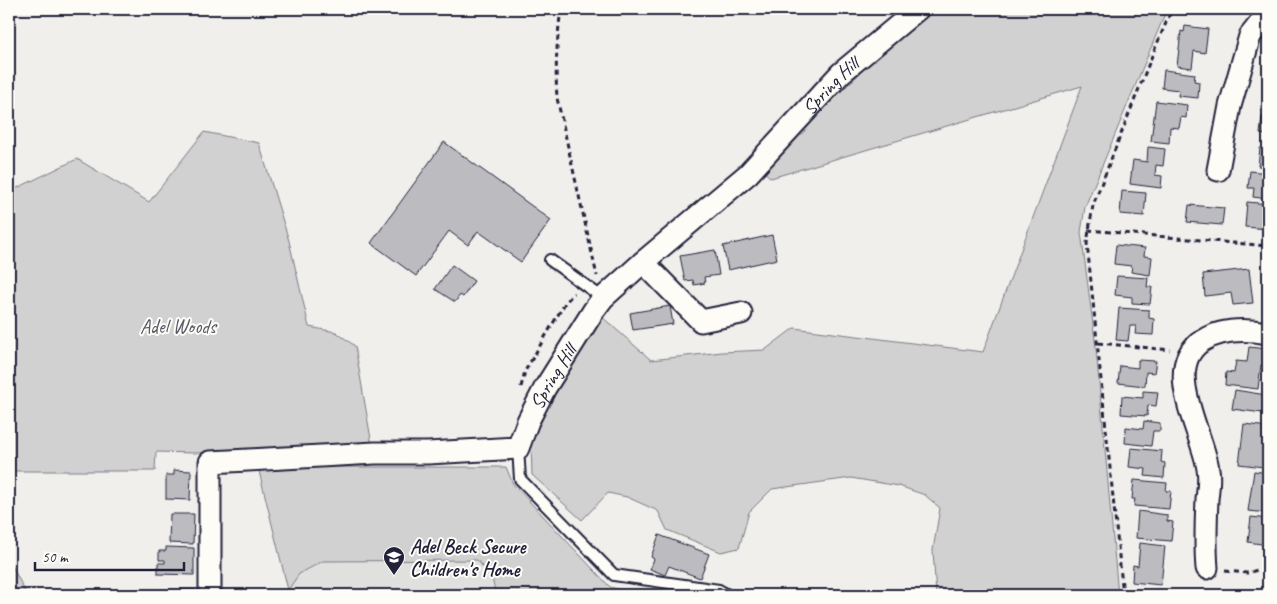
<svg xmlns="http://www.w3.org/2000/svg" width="1277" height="604" font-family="Caveat,sans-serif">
	<rect width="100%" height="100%" fill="#f0efec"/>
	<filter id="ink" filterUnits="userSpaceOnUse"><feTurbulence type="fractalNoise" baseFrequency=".02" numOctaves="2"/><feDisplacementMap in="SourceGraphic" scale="10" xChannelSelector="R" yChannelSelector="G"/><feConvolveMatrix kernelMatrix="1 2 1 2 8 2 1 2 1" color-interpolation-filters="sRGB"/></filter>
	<g filter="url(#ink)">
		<path fill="#e0e0df" d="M477 560 492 578 496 595H286L299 574 323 561Z"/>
		<path fill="#d2d1d1" stroke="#7a7a86" d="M935 9H1167L1085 207 1081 232 1096 348 1118 595H936L933 550 940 508 925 495 899 486 851 478 772 489 749 512 739 548 721 552 667 530 658 511 627 497 608 493 582 520 532 475 531 444 553 395 601 316 651 360 722 352 765 350 794 328 983 352 1082 86 771 178 762 170 867 66Z
			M204 132 259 143 289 241 309 327 336 332 355 346 372 445 195 453 156 452 155 471H9V192L77 159 149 202Z
			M258 467H506L513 484 610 587 639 595H496L492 578 477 560 323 561 299 574 288 590Z
			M9 560 27 595H9Z"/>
		<path fill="#bcbcc0" stroke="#22223b" d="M1190 9H1204L1197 15Z
			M1185 26 1208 29 1205 53 1194 51 1192 68 1177 66 1181 31 1184 32Z
			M1164 70 1195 74 1194 81 1199 82 1198 98 1178 96 1179 90 1162 88Z
			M1156 101 1187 105 1186 118 1181 117 1179 128 1170 127 1169 143 1151 141Z
			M1262 117H1268V135L1260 134Z
			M444 142 551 220 521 262 478 231 468 245 449 231 416 276 371 243Z
			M1268 144V167L1258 166 1260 148 1268 149Z
			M1148 147 1165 149 1163 166 1156 165 1155 175 1162 176 1161 188 1130 184 1133 160 1147 162Z
			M1250 171 1268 173V199L1253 197 1254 188H1248Z
			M1122 191 1146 193 1144 216 1120 214Z
			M1247 202 1268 204V229L1245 227Z
			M1189 205 1224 208 1222 225 1187 222Z
			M772 235 777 259 728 270 723 246Z
			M1116 245 1145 248 1144 256 1152 257 1150 275 1131 272 1132 266 1114 264Z
			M715 250 719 275 704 277 705 283 694 285 693 280 685 281 680 256Z
			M452 265 474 281 463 297 460 295 455 302 435 289Z
			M1249 269 1253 303 1233 305 1231 293 1205 296 1203 274Z
			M1117 276 1148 278 1147 287H1152L1150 304 1132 303V297L1115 295Z
			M670 306 673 324 633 330 630 313Z
			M1119 308 1149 310V318L1154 319 1153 335 1135 334 1136 326H1130L1128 341 1116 340Z
			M1249 347 1266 349 1264 366 1261 365 1258 389 1225 385 1226 372 1234 373 1236 361 1247 362Z
			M1138 360 1156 361 1154 373 1146 372 1145 386 1118 383 1120 366 1138 368Z
			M1235 390 1266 395 1263 413 1232 409Z
			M1143 391 1158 392 1156 406 1148 405 1147 416 1121 414 1122 396 1143 398Z
			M1144 421 1160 423V431H1153L1151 446 1125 443 1126 427 1143 429Z
			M1244 424 1268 427 1264 467 1239 464Z
			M1131 448 1162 451 1161 462 1165 463 1164 478 1145 476 1146 469 1129 467Z
			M174 470 191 471 190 500 166 499V475H174Z
			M1254 471 1268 473V513L1248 511Z
			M1134 480 1167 483 1166 491H1171L1169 509 1134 506 1135 499H1132Z
			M1138 511 1167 515V521L1173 522 1171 541 1136 538Z
			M170 514H194L193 544 169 543Z
			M1251 517 1268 519V545L1248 542Z
			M659 535 709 554 700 578 669 566 665 575 650 569 654 559 651 557Z
			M1140 543 1165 546 1161 585 1132 582 1133 565 1138 566Z
			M166 547 194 548V575L158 574V563H165V560H159V551H166Z
			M167 590H195V595H167Z
			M698 590 704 595H693Z"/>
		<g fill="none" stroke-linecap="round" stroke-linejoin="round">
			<g stroke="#22223b" stroke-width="14">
				<path id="service" d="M550 260 603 298
					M518 448 520 479 614 575 719 590 728 595"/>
			</g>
			<g stroke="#22223b" stroke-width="25">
				<g id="minor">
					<path d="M1218 170 1230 106 1250 36 1262 21 1268 16"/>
					<path d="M643 262 701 321 741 313"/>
					<path d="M1207 568C1205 545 1206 522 1207 499 1208 490 1210 479 1208 469 1203 433 1161 367 1202 341 1221 329 1246 329 1268 333"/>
					<path id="s1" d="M210 595V462L375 453H428L518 448 528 421 545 388 594 310 603 298 643 262 748 174 841 73 918 9"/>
				</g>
			</g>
			<path stroke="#22223b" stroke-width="3" stroke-dasharray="5 4" stroke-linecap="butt" d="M561 9C557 39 555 68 557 98L597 276
				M1088 230 1268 246
				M1098 343 1170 350
				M521 387 525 371 565 303 574 293
				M1225 571 1247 573 1268 567
				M1123 595 1087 243 1093 205 1153 53 1172 9"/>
			<use href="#service" stroke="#fdfcf7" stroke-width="10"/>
			<use href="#minor" stroke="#fdfcf7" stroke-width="21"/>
		</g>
	</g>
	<defs>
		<g id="school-pin" transform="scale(1.125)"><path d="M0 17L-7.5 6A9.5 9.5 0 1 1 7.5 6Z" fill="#22223b" stroke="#fdfcf7"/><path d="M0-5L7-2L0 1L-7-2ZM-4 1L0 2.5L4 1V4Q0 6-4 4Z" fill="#fff"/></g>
	</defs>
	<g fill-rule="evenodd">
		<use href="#school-pin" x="394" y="557"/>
	</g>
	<g text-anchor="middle" stroke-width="4" stroke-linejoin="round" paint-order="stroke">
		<g font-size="20" fill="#22223b" stroke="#fdfcf7">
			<text dy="7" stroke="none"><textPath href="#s1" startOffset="926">Spring Hill</textPath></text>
			<text dy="7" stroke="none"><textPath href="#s1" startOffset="521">Spring Hill</textPath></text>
		</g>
		<g font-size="20" fill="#575768" stroke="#fdfcf7">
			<text x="178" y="333">Adel Woods</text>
		</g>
		<g font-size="20" font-weight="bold" fill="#22223b" stroke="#fdfcf7" text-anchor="start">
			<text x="410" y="553">Adel Beck Secure<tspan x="410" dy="23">Children's Home</tspan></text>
		</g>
	</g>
	<rect width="1277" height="604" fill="none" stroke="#fdfcf7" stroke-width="30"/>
	<rect x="15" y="15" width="1247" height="574" fill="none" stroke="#22223b" stroke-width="2" filter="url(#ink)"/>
	<path d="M35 562v8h149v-8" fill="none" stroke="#22223b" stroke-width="2.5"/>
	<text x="42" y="562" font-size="15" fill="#22223b" stroke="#fdfcf7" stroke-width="4" paint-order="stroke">50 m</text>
</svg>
